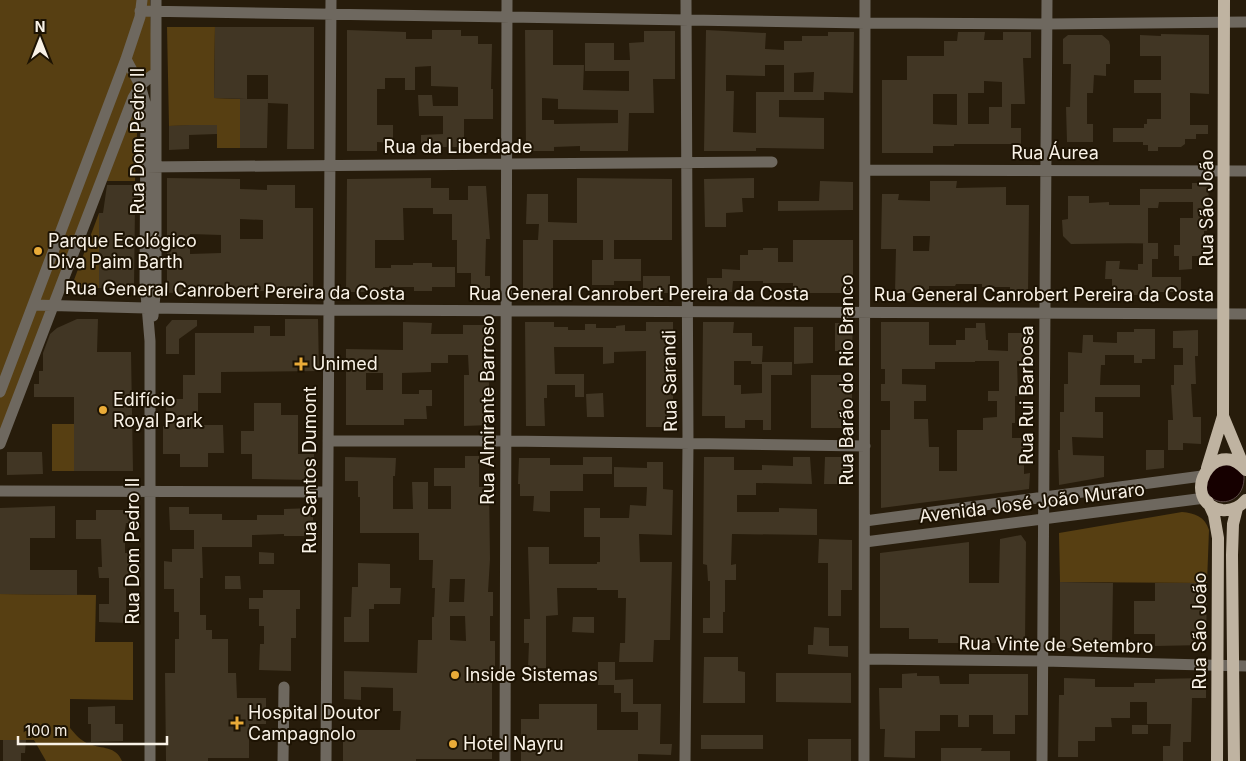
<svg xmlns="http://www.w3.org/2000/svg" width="1246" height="761" font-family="Inter,sans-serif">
	<rect width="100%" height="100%" fill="#271c0b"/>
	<path fill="#573f12" d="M0 0H150L152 67 135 108H138L135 181H105L0 435Z
		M167 27H215L214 98 240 99V148H217V125L169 126Z
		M99 213V288H71Z
		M52 424H74V471H52Z
		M1182 512C1195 513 1205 517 1209 530L1207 583 1060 582 1059 533Z
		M0 594 96 595 95 642H133V700L70 699V728C75 734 81 741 89 744 102 749 116 746 122 761H46L34 740H0Z"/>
	<path fill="#160000" stroke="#5a4945" d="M1230 464 1244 475C1246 511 1200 509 1206 479 1207 476 1211 471 1212 468Z"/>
	<path fill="#413624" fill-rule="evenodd" d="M215 27H314V149H287L288 104 268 103V75H247V99L214 98Z
		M347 30 406 32V39H432V30H461V36H478V44H492L491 89H493V119H464V147H433V150H421V135L443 134V116H419L418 95H432L433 106H458V87L431 86V66L415 67V90H405V78H385V89H377V125H393V143L377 142V151H347Z
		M525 30H553V65H584L583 90 629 91V71H585V43H614V60H630L629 43 644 42V31H675V79H653L654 113H629L628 151H580V146L554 147V151H526ZM542 98 558 99V109L618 110V123L554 124V120H542Z
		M706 30 766 33 765 49 784 50V41H802V36H828V32H854L853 93 824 92V100H779V117L824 118V149L756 148V151H704ZM765 65H784V92H756V133L733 132 734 91H726V75L765 76ZM814 72 813 92H794V73Z
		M958 32H985L984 40H1003V32H1031V58H1023L1025 104H1011V128H1021V144H954V146H933V153H882V80H907V56H944V41H957ZM984 81 1002 82V107H989V124H968V93H984ZM933 94H957V125L933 124Z
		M1161 34 1209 35V94L1190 93V125H1208V134H1196V139H1185V144L1181 147H1158V151H1148V145H1143V142H1113V128H1144V124H1147V119H1161V93H1134V80H1161V56H1140V35L1161 36Z
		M1068 35H1102L1109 41 1110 45V64H1106V76L1094 75 1093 93H1087V124H1093V142H1067L1066 107H1070L1071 64H1063V39Z
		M240 99H268L267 148H240Z
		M189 125H217V134L189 135V149L169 150V126Z
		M167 178 240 179V189L267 190V185H295V208H313V291H212L167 293ZM240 219 263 220V239H240ZM190 234 221 235V253L190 254Z
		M431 178V188H449V200H468V186H486L490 239H486L485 276H490V289H471V273H457V240H452V214H433V208H403L404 240H375V268H391V265H413V263H432V267H455V287H432V291H414V287H383V292H346L347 179Z
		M577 178 672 179V240H614V259H641V281H614V285H592V260H603V240H553V292H523V240H538L539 224H526L527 194H548V222L577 223Z
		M754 178V198H742L743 212 726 213V227H705L704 179Z
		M820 181 853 182V210L778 211V201H819Z
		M930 181H957L956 188 1006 187V205H1029L1028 294H1010V287H982V284H956L955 286H929V293H895L896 249H881L882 194H899L898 200 930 201ZM913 236H930L929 251H913Z
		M1192 183H1208L1209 203 1207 231H1204V256H1192V269L1179 270V256H1174V245H1180V218H1193V202H1159L1158 208H1148V243L1071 244 1063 236 1062 220 1068 219V196H1089V203L1109 202V205H1140V189H1192Z
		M107 185H138V207H135L134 288H99V213H103Z
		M793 240H853V293H793V283H763V281H733L732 292 707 291V278H722V269L740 270V255H748V250H763V248H778V262H793Z
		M1143 243H1158V259H1152V277H1181V292H1152V295H1133V290H1112V279H1105L1106 261H1120L1119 269 1138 270V264H1143Z
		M643 276H670V293H643Z
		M77 319H98L97 352H131L133 471H74V397H34V384H39V371H43V353L50 334 57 328Z
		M285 319H318L319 371 221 372V393H198V425H223L224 453H208V467H180V454H163V426H167L166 405H175V399H183V375H195V333H254V326H270V336H285Z
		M172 320H197V326L179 339V354H166V327Z
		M403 322 432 323 431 334H463V325H492V345L488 344 490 425 464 426V375H469L468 355H448V363H431V372L402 373V394H419V390H432V406H426L427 419H404V425H346V349L403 350ZM366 373H383V390H366Z
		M525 322H554V327H568V330H585V324H596V328H616V326L625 325V331H646V322H673V427H646V351L614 352V363L603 364V347H554L555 374H584V397H575V385H547V398H544L545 426H526Z
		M703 322H734L733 333H752V346H763L762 362H792V375H771V430H763V420H745V428H725V416H702ZM734 361H751V364H762V362V393L741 394V385H734Z
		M881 322H929V345H956V340H965V328H976V323H985L986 340H988V350L1008 351V333H1027L1026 361H1017L1018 396H1015V423H1012V438H1024V474L1030 473 1029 489 881 508V430H890V401H881V384H885V369H881ZM975 361H999V391H988V401H997V417L983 418V430H957V471H939V447H929L928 419H914V401H926V385L902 384V369H935V362H975Z
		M835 323H853L852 351H835Z
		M794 327H813V363L794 364Z
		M1134 329H1155V359H1142V363H1134V355H1105V365H1101L1100 385H1140V397H1095V412H1103V438L1072 437 1073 455 1104 456V477L1059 485 1058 450H1060V412H1064V384H1068V352L1082 353 1083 335H1093V342L1117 343V332H1134Z
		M1198 330V356H1195L1196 384H1191L1193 417H1201V444L1183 443V450H1168V420H1173L1171 385H1174V365H1183V348H1173V331Z
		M811 375H852V428H811Z
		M603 393 604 417H587L586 394Z
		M254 403H281V415H298V454H314L315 480 252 479V454H241V431H254Z
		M1146 450H1164V468L1146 470Z
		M7 452H42L43 474 7 475Z
		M465 456H479V487H489L490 559 488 592H493V616H490V641H495V670H492V759H416V761H343V730H400L401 711H393V688L361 687V700L344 699V671L417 673 418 640H432V617H434L435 588H432L433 560H419V533H360V497H358V481H345V457L396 458 395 476H393V509H413L412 482H428V509H451V486H434V468H465ZM450 579H465L464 602H449ZM450 616H465L466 641 450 640Z
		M583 457H612V474H583V491H550V512L533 511 534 496H520V484H518L519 458H550V465H583Z
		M704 457H734V470H762V465L793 466V457H810L812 484 756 483V495H737V512H779V508L817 509V535L732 534 731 565 736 564V580H725V612H723V633H703V618H710V581H708L707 565 703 564Z
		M825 457H852V484H824Z
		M647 462H663V489L673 490 672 535 639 534 640 562H672L670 640H654L653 662H619L620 643H625L626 598H618V590H597V588H557L558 615 546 616V668H528L529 643H524V619H530L528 547H549V564H597V562H600V537H584V508H600V518H629L630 505 646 506 647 487H614V467L647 468Z
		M55 506V538H30V570H77V595L0 594V508Z
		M169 507H189V514H222V520H257V515H284V509L313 508V536H284V534L252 535V547H202L203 578H200V615H206V630H212V639H228V673H236L237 698H266V724H249V758H208V761H166L165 673H175V639H179V612H174V589H164V561L172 562V549H194V530H170Z
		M96 510H130V523H126L125 530V553H132L133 577H126V623L99 622V604H109V578H99L98 567H102L101 539H76V520H96Z
		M1021 535 1026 542 1025 643H938V639H909V628H880V553L969 542V583H999L1000 539Z
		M819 539 852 540V590H841V616H828V563H818Z
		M259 552 274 553V564H259Z
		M358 563 390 564V588H401L400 604H374V609H369V642H344V617H351L352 587H358Z
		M225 576H240L241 589H225Z
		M1060 582 1113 583 1112 648H1060Z
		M1155 583H1207L1206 645 1155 646V634H1134V601H1155Z
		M263 590H300V609H296V638H291V671L259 670 260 644H264V626H259V609H249V598H263Z
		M573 617H594V633L572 632Z
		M814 627 829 628V646H848V657L808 654V645H813Z
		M704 657H738V671L745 672V703H703Z
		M598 662H615V680L633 679V704H661L660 744H672L671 755 638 754V761H521V719H539V704H597V730H638V712H621V693H614V685H598Z
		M776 673H851V703L776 702Z
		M917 673V676H939L940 684H969V674H1028V715H1015V734H993V715H969V727H958V715H940V731H915V758L884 757 885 729H880L879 688H902V674Z
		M1064 678 1095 679V687H1134V683H1155V679L1206 678V698H1192L1191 742H1183V761H1163V746H1170L1171 724H1147V702H1130V718H1111L1112 727H1095V741H1078V757H1058L1059 695H1064Z
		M115 706V724H123V741L91 742V724H88V707Z
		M1132 725H1148V734H1132Z
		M701 735H763V749H701Z
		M808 739H851V761H808Z
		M3 740H26L25 753H21V761H3Z
		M941 748H982L981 751H1010V761H941Z"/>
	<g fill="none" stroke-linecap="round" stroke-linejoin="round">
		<path stroke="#6e685f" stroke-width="11" d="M140 11 865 23 1047 24 1246 22
			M126 59 140 85 146 106 145 282 150 341V761
			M145 167 772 162
			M865 170 1246 171
			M33 305 146 308 329 310 1246 314
			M153 316 156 284V0
			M0 392 126 59 140 17 142 0
			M328 441H506L865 446
			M0 444 133 98C139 87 144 80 156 73
			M0 491 327 492
			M865 521 1202 476
			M865 542 1205 498
			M865 659 1043 661 1246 666
			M283 761 284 687
			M326 761 331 0
			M505 761 507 0
			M685 761 688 443 686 0
			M864 761 865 0
			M1042 761 1047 0"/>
		<path stroke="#bfb3a1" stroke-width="12" d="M1223 416 1244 467
			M1207 468 1223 416 1224 0
			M1246 470C1214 433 1177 502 1222 510 1231 511 1240 507 1246 500
			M1208 502 1214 515 1218 538 1217 761
			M1234 761 1232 555 1233 524 1237 508"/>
	</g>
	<g fill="#e9ab38" stroke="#1d1303" stroke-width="2">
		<circle cx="38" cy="251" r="5"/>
		<path d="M298.5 356.5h5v5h5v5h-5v5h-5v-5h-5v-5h5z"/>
		<circle cx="103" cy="410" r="5"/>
		<circle cx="455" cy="675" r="5"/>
		<path d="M234.5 715.5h5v5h5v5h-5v5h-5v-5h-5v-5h5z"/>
		<circle cx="453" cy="744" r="5"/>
	</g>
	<g text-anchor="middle" stroke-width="4" stroke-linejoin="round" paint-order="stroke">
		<g font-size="18" fill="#f9f2e7" stroke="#1d1303">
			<text transform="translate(138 141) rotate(-90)" y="6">Rua Dom Pedro II</text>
			<text x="458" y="153">Rua da Liberdade</text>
			<text x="1055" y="159">Rua Áurea</text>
			<text transform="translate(1207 208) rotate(-90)" y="6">Rua São João</text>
			<text transform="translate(235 291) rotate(1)" y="6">Rua General Canrobert Pereira da Costa</text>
			<text x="639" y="300">Rua General Canrobert Pereira da Costa</text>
			<text x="1044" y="301">Rua General Canrobert Pereira da Costa</text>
			<text transform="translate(847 380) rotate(-90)" y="6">Rua Barão do Rio Branco</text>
			<text transform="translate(670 381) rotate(-91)" y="6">Rua Sarandi</text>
			<text transform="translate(1027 395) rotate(-90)" y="6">Rua Rui Barbosa</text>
			<text transform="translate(488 410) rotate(-90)" y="6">Rua Almirante Barroso</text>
			<text transform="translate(310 470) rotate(-90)" y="6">Rua Santos Dumont</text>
			<text transform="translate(1032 503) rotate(-7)" y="6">Avenida José João Muraro</text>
			<text transform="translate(133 551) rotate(-90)" y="6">Rua Dom Pedro II</text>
			<text transform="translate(1200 631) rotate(-90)" y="6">Rua São João</text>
			<text transform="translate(1056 645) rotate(1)" y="6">Rua Vinte de Setembro</text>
		</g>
		<g font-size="18" fill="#f9f2e7" stroke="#1d1303" text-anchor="start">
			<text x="48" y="247">Parque Ecológico<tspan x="48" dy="21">Diva Paim Barth</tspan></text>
			<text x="312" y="370">Unimed</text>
			<text x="113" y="406">Edifício<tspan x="113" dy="21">Royal Park</tspan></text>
			<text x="465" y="681">Inside Sistemas</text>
			<text x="248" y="719">Hospital Doutor<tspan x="248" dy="21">Campagnolo</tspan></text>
			<text x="463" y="750">Hotel Nayru</text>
		</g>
	</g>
	<g transform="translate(40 40)" stroke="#1d1303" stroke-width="4" paint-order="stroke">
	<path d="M0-4L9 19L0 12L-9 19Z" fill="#f9f2e7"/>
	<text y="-8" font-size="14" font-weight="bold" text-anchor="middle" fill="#f9f2e7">N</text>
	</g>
	<path d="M18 736v8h149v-8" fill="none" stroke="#f9f2e7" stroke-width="2.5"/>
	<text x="25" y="736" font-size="15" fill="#f9f2e7" stroke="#1d1303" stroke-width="4" paint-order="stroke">100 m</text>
</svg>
